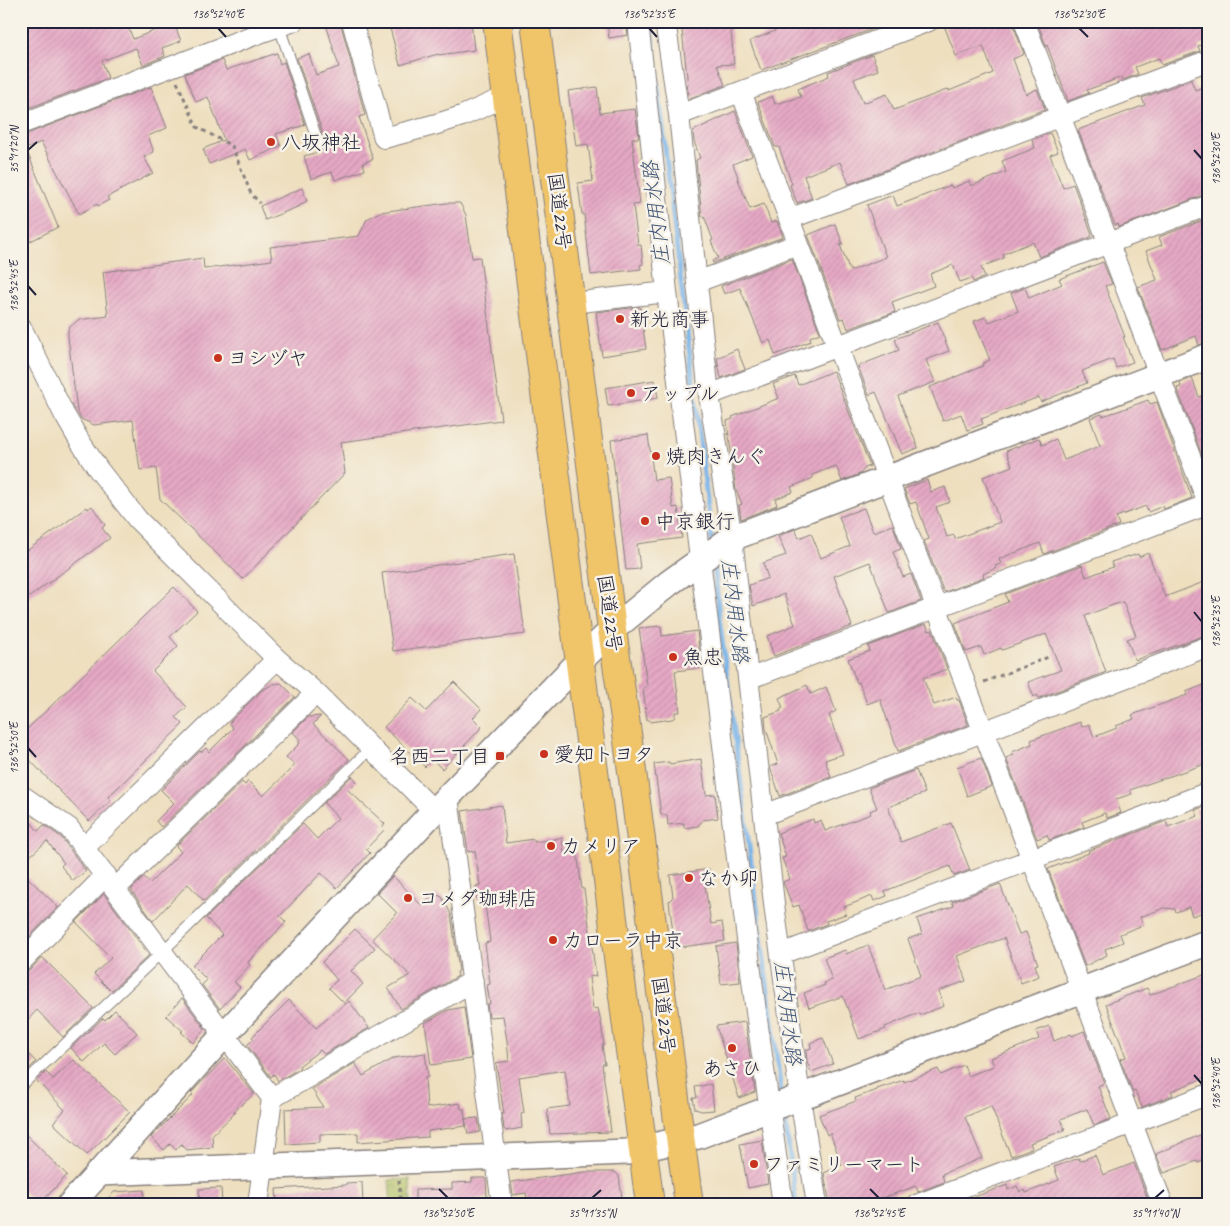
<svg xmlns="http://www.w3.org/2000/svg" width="1230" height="1226" font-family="Caveat,'Klee One',sans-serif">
	<defs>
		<pattern id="park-crowns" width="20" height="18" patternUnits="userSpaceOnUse" patternTransform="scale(1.25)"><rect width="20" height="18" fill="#b1c062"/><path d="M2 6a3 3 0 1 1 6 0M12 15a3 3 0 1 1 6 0" fill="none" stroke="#909c52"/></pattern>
		<pattern id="building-hatch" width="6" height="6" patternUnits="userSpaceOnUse" patternTransform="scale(1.25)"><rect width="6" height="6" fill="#e6a9c5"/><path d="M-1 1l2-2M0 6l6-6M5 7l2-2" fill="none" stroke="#c591aa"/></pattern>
	</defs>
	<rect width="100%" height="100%" fill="#f7f3e8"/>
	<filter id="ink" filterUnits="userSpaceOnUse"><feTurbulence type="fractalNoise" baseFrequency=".02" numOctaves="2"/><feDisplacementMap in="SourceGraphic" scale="10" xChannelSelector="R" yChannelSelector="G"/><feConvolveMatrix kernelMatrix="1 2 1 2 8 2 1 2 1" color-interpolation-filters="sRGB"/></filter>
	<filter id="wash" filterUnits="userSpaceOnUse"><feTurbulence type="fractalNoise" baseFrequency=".0096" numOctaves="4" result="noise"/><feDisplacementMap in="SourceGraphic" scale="20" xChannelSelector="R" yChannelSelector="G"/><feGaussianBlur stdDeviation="1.12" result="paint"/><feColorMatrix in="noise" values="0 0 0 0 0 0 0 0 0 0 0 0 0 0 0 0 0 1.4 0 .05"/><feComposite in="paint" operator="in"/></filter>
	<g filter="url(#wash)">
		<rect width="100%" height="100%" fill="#eedfbf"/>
		<path fill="url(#park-crowns)" stroke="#6a714e" d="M410 1179 411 1205H391L389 1180Z"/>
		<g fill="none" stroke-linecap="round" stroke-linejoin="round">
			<path stroke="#78b4ea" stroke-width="5" d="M650 21 712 542
				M714 561 719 617 782 1098
				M784 1111 796 1205"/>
		</g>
		<g id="blocks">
			<path fill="url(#building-hatch)" d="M21 21H126L133 39 156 30 153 21H173L181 41 162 48 165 56 143 65 136 48 102 61 108 78 21 111Z
				M325 21H340L365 115 359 117 373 159 363 163 365 170 335 180 332 172 311 179 304 156 322 151 325 149 326 143 297 58 309 54 316 75 339 67Z
				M388 21H471L474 50 439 55 438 54 400 65Z
				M607 21H626L628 35 609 38Z
				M681 21H730L732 42 734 64 717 65 725 85 690 98 687 87 688 86Z
				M771 21H798L800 26 811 21 892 22 761 70 750 41 775 31Z
				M962 21H1012L1024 54 1013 59 1026 94 1037 89 1045 109 849 184 840 162 804 176 812 198 797 203 790 185 792 184 779 147H775L758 102 772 96 775 104 801 97 798 89 829 76 828 72 872 55 878 70 854 79 863 103 887 94 894 110 949 89V91L993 73 983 46 956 56 945 28Z
				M1037 21H1209V42L1198 46 1200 51 1162 65 1159 58 1135 67 1138 74 1123 80 1122 77 1087 90 1089 93 1068 101 1047 45 1046 46Z
				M277 53 280 64 284 62 305 125 276 134 281 146 250 160 245 149 209 164 203 149 224 140 208 97 196 102 185 74 222 60 226 70Z
				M1191 80 1195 90 1209 85V193L1119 227 1118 224 1115 225 1078 130 1145 105 1142 98Z
				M151 87 167 128 148 136 154 152 144 157 153 173 107 197 109 200 98 206 97 204 79 214 41 142 26 149 58 227 21 246V136Z
				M597 87 600 113 635 109 639 138H632L640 204 633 205 638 245H641L643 264 640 265 641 269 591 275 584 214H582L578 183 593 181 588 144 576 146 568 91Z
				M735 111 752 156 733 164 738 177H737L750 209 764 204 771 223 777 221 783 237 713 263 712 261 718 258 711 241 713 240 704 216 702 217 696 160 700 158 694 141 693 131Z
				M1050 133 1058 152 1050 155 1063 188 1073 184 1092 234 1091 237 1039 257 1033 242 1003 254 1004 258 981 267 985 277 973 282 972 278 960 282 953 265 930 274 934 286 892 302 895 312 848 329 844 318 840 319 808 235 835 224 843 244 840 245 850 271 886 257 867 205 893 195 897 206 951 185 952 188 969 181 971 186 1006 172 1002 161 1035 148 1032 140Z
				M302 188 307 201 300 205V206L265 220 260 206Z
				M447 203H460L466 215 472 258 480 257 501 420 341 442 345 473 243 579 160 499 156 468 140 470 133 420 94 425 81 419 77 411 68 337V329L78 320 108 316 103 272 203 258 204 269 272 260 270 247 359 236 367 219 380 212Z
				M1209 218V341L1199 345 1196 336 1162 350 1138 287 1157 280 1146 251 1162 245 1159 237Z
				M792 259 820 333 810 337 811 341 775 355 770 340 763 343 740 288 724 294 721 286Z
				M1103 262 1112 284 1105 286 1125 337H1123L1133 362 1116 368 1113 359 1082 371 1087 383 1041 402 1039 397 981 419 983 424 967 430 961 414 943 421 930 387 983 366 982 364 990 360 974 321 986 317 989 322 1018 311 1011 293 1025 288 1029 298 1062 284 1059 279Z
				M640 307 646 349 602 356 596 312Z
				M938 322 949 351 926 360 935 382 898 396 918 448 902 454 876 392 869 395 858 366 899 350 895 339Z
				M737 349 745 369 721 378 717 358Z
				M833 371 870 466 865 468 860 474 842 481 836 466 812 475 813 478 791 487 793 492 775 499 777 505 741 519 739 505 742 504 736 490 727 421 733 419 732 417 779 398 773 384 795 376 798 385Z
				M1192 378 1199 397 1209 393V456L1203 458 1177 388 1181 387 1180 383Z
				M655 380 658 398 608 406 605 388Z
				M1148 400 1150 404 1157 402 1192 498 1164 509 1163 506 1148 512 1146 506 1116 517 1119 525 1044 554 1040 543 999 559 1001 564 995 566 996 568 983 574 984 577 945 592 943 590 924 541 929 539 916 502 910 504 904 489 927 480 931 492 945 487 950 502 936 507 947 537 954 535 955 539 1000 522 983 477 1012 466 1006 451 1039 438 1042 445 1056 439 1064 460 1100 446 1090 418 1102 414 1103 416 1121 410Z
				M648 435 654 480 669 478 673 508 678 507 682 538 637 544 640 569 626 570 611 440Z
				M92 506 105 525 102 528 110 538 21 603V555L87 507 88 509Z
				M864 508 873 532 893 525 901 549 893 552 903 577 911 574 921 601 889 613 870 562 834 576 852 626 774 656 767 636 795 625 784 594 753 606 749 585 768 578 763 563 786 555 778 536 795 529 799 538 811 533 821 558 850 546 839 517Z
				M1148 553 1165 597 1209 580V634L1135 660 1127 639 1136 636 1123 602 1113 605 1085 616 1106 672 1039 698 1037 695 1034 697 1028 682 1061 670 1046 634 1002 650 1001 648 984 655 981 647 966 652 955 623 1008 602 1005 594 1082 565 1086 577 1113 567 1111 562 1129 556V557L1138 554 1139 557Z
				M514 554 525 634 393 651 382 573Z
				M174 587 197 611 170 637 178 646 153 671 187 707 176 717 183 724 108 797 111 800 89 821 21 751V735Z
				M926 624 929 631 932 630 947 669 923 678 934 705 956 697 957 700H959L968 725 898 751 880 699 867 704 859 682 857 683 848 659 870 651 868 646Z
				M661 626 662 636 697 631 701 668 675 671 680 712H675V717L672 719 650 722V720H647L643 688 647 685 639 628Z
				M454 682 481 709 473 718 482 727 442 769 432 759 425 767 384 727 412 698 426 711Z
				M281 683 295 697 161 827 156 821 174 803 161 790 200 751 201 752 206 748 209 752 233 728 229 723 262 690 274 684Z
				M1209 683V715L1203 717 1209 732V759L1204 761 1205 764 1130 790 1132 794 1116 799 1121 813 1107 818 1105 813 1082 822 1084 827 1049 840 1047 835 1037 839 1006 758 1014 755 1012 752 1032 744 1031 740 1080 722 1082 727 1089 724 1094 737 1117 728 1116 726 1134 719 1132 715 1187 695 1186 692Z
				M807 685 811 694 826 687 836 711 829 715 843 754 825 760 831 777 780 796 770 767 778 764 766 729 765 717 781 711 780 709 783 708 779 698Z
				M321 716 313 724 349 759 204 901 188 884 153 921 131 890 144 877 150 883 181 852 176 846 242 782 245 785 248 781 263 796 295 765 286 757 300 743 298 741 300 740 293 732 308 717Z
				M981 758 992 786 967 796 957 767Z
				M701 759 706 795 715 794 718 818 703 820 698 826 684 828V823L668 825 667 815H661L654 764 669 762 670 764Z
				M916 770 925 793 888 807 901 842 951 823 970 870 954 876 950 866 885 891 887 896 874 901 872 896 844 907 846 914 826 921 827 924 808 931 799 905 793 907 783 882 790 879 782 858 786 857 778 833 813 819 814 823 821 820 825 831 871 814 870 811 877 808 869 788Z
				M352 776 357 781 348 790 385 824 382 828 384 830 366 849 370 853 337 888 321 873 280 916 286 922 248 962 250 965 234 982 240 987 220 1009 202 985 207 980 192 965 222 935 206 918 303 824 317 839 338 818 324 803Z
				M502 805 506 843 534 839V842L562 838 564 854 577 852 582 889H584L596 976 589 977 593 1009 598 1008 601 1022 604 1045H602L605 1064H602L611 1132 550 1134 547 1109 570 1106 565 1070 519 1077 524 1113 521 1114 522 1128 506 1131 504 1129 502 1114H504L496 1063 509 1061 507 1041 503 1016 489 1017 487 1004H490L487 985 490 984 485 943 490 942 488 926 484 898 477 899 476 886 480 885 475 851 468 852 462 811Z
				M1209 805V910L1192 916 1189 907 1176 912 1175 909 1164 908 1140 917 1143 925 1120 934 1123 942 1105 949 1107 955 1085 966 1048 869 1089 853 1088 851 1166 821 1168 827 1198 816 1195 810Z
				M29 820 38 831 44 825 61 837 86 871 73 881 61 866 64 863 47 841 21 864V827Z
				M709 869 711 886H705L711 924 722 922 725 941 675 948 669 901 673 897 670 875Z
				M21 871 58 907 21 945Z
				M393 876 422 906 435 894 442 897 451 914 459 971 457 972 458 976 401 1009 388 988 410 975 372 939 397 913 377 893Z
				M1000 884 1019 934 1026 932 1038 964 1035 965 1039 976 1021 983 1004 938 957 956 966 981 938 991 944 1006 920 1015 919 1013 885 1027 886 1029 859 1039 843 996 809 1008 804 993 825 985 824 983 832 980 824 958 845 950 846 954 868 945 885 990 921 976 908 939 922 934 917 919 954 906 952 902Z
				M104 894 149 955 111 991 94 974 111 958 76 922Z
				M355 929 375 948 351 971 363 984 344 1003 329 988 337 980 322 962Z
				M736 943 740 982 721 984 716 946Z
				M42 957 93 1008 63 1037 37 1010 21 1027V974L30 970Z
				M1209 973V1076L1171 1091 1173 1095 1142 1107 1135 1091 1133 1092 1120 1059 1126 1057 1106 1004 1147 988 1150 995Z
				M182 998 205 1029 193 1043 181 1032 183 1031 166 1016Z
				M289 1000 316 1028 349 1001 369 1028 324 1054 320 1050 299 1066 300 1068 278 1081 274 1074 271 1077 247 1045 254 1039 252 1037Z
				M464 1007 471 1059 431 1065 425 1023 448 1010Z
				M115 1010 137 1033 115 1054 104 1043 84 1062 71 1048 103 1018 105 1020Z
				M745 1022 755 1092 739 1098 716 1026Z
				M1049 1026 1054 1041 1071 1034 1072 1036 1084 1031 1104 1083 1098 1086 1111 1119 1094 1125 1087 1109 1061 1119 1065 1130 1030 1143 1032 1148 1011 1156 991 1106 965 1117 982 1158 942 1174 944 1182 918 1192 916 1186 863 1205H830L824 1173 842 1165 830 1133 827 1135 819 1115 856 1101 855 1098 877 1090V1089L904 1080V1082L938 1069 941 1075 964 1065 968 1076 994 1066 991 1058 1039 1039 1036 1031Z
				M823 1038 833 1064 811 1072 807 1062 806 1050 811 1048 810 1043Z
				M21 1046 36 1062 27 1071 21 1066Z
				M425 1053 428 1077 425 1078 427 1108 460 1103 461 1109H464L466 1126 428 1131V1137L358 1142V1133L320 1134V1142L286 1144 285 1109 323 1107 312 1089 355 1063 363 1076 394 1058Z
				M225 1058 254 1094 233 1112H236L212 1135 213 1147 187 1150 181 1144 176 1150 170 1144 164 1150 151 1137 193 1095 191 1093Z
				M74 1060 130 1112 87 1155 53 1123 65 1110 37 1081 46 1072 53 1079Z
				M711 1084 714 1110 702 1111 695 1109 693 1098H697L695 1087Z
				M478 1118 480 1132 468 1134 465 1119Z
				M21 1130 67 1175 39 1205 21 1189Z
				M1209 1134V1159L1198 1163 1197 1161 1164 1173 1156 1154 1200 1135Z
				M762 1140 768 1184 748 1188 740 1144Z
				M1095 1155 1103 1175 1134 1163 1150 1205H958V1203L1007 1185 1008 1190 1017 1186 1020 1192 1025 1190 1026 1193 1059 1180 1054 1167 1079 1158 1080 1161Z
				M585 1172H615L619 1176 623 1205H528L526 1193 513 1195 511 1182Z
				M472 1178H486L487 1198 475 1199V1205H415V1190L452 1189V1183L472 1182Z
				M362 1182 363 1205H277L276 1189 346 1185V1183Z
				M221 1188 222 1205H200L199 1189Z
				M144 1190V1205H102L114 1192Z"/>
		</g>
	</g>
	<g filter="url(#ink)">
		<use href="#blocks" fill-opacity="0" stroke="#88807d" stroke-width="1"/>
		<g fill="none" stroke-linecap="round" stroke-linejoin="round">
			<g stroke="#88807d" stroke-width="12">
				<path id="service" d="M279 26 319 145
					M21 1086 163 951 371 748"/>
			</g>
			<g stroke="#88807d" stroke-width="22">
				<path id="minor" d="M352 21 384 138 437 124 462 116 507 96
					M638 21 667 292 756 1012 783 1205
					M665 21 679 115 709 395 732 538 775 912 800 1097 817 1205
					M1024 21 1209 506
					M741 92 1163 1205
					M679 115 929 21
					M21 124 265 31 294 21
					M789 219 1209 60
					M697 282 798 244
					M572 303 667 292
					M21 327 64 414 79 440 98 469 138 520 277 659 316 693 434 811
					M709 395 1209 205
					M748 679 1209 504
					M21 795 69 828 272 1098 258 1205
					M448 797 502 1205
					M764 815 1209 646
					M85 847 277 659
					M116 888 316 693
					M781 954 1209 792
					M21 962 106 875
					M272 1098 473 981
					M916 1205 1209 1094"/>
			</g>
			<g stroke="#88807d" stroke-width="28">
				<path id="tertiary" d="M98 1173 627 1152 698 1136 1209 942
					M70 1205 225 1034 434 811 580 661 612 630 669 583 732 538 1209 356"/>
			</g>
			<g stroke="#88807d" stroke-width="30">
				<path id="trunk" d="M497 21 650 1205
					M535 21 612 630 625 718 689 1205"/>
			</g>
			<path stroke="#88807d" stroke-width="3" stroke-dasharray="4 4" stroke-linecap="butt" d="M177 82 197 127 232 146 251 194 260 203
				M984 682 1051 656
				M399 1180 401 1205"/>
			<use href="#service" stroke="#fff" stroke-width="10"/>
			<use href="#minor" stroke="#fff" stroke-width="20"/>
			<use href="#tertiary" stroke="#fff" stroke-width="25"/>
			<use href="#trunk" stroke="#f0c469" stroke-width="28"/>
		</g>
	</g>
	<path fill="none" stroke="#22223b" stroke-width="2" d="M218 28 226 37M649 28 657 37M1079 28 1088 37M28 150 37 142M1194 150 1202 159M28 286 36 295M1194 612 1202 622M28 748 36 757M1194 1075 1202 1084M439 1189 448 1198M870 1189 879 1198M592 1198 601 1190M1155 1198 1164 1190"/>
	<g fill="#c8321e" stroke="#f7f3e8" stroke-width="2">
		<circle cx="271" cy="142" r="5"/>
		<circle cx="620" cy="319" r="5"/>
		<circle cx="218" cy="358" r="5"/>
		<circle cx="631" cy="393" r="5"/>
		<circle cx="656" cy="456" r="5"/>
		<circle cx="645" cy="521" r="5"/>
		<circle cx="673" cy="657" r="5"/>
		<circle cx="544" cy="754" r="5"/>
		<rect x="495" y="751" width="10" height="10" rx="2.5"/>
		<circle cx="551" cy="846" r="5"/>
		<circle cx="689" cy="878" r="5"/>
		<circle cx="408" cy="898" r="5"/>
		<circle cx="553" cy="940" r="5"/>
		<circle cx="732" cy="1048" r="5"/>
		<circle cx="754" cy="1164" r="5"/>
	</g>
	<g text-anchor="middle" stroke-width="5" stroke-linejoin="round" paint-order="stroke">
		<g font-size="20" fill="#22223b" stroke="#f7f3e8" text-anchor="start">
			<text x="281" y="149">八坂神社</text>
			<text x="630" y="326">新光商事</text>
			<text x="228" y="365">ヨシヅヤ</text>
			<text x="641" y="400">アップル</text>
			<text x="666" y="463">焼肉きんぐ</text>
			<text x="655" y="528">中京銀行</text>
			<text x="683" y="664">魚忠</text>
			<text x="554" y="761">愛知トヨタ</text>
			<text x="490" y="763" text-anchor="end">名西二丁目</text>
			<text x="561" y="853">カメリア</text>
			<text x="699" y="885">なか卯</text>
			<text x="418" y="905">コメダ珈琲店</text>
			<text x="563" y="947">カローラ中京</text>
			<text x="732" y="1075" text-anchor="middle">あさひ</text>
			<text x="764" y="1171">ファミリーマート</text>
		</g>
		<g font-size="20" fill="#22223b" stroke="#f7f3e8">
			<text transform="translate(560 211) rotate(83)" y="7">国道22号</text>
			<text transform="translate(610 613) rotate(82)" y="7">国道22号</text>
			<text transform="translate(664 1015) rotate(83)" y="7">国道22号</text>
		</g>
		<g font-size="21" font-style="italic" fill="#405578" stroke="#f7f3e8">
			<text transform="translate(656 213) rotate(-97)" y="7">庄内用水路</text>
			<text transform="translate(735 611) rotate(83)" y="7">庄内用水路</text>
			<text transform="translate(788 1013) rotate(83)" y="7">庄内用水路</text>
		</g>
	</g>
	<rect width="1230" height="1226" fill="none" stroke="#f7f3e8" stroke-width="55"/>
	<rect x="28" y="28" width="1174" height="1170" fill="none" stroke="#22223b" stroke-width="2"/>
	<g font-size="12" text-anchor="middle" fill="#22223b">
		<text x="218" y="18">136°52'40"E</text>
		<text x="649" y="18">136°52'35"E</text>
		<text x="1079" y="18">136°52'30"E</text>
		<text transform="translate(14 150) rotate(-90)" y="4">35°11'20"N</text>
		<text transform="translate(1216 159) rotate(-90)" y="4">136°52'30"E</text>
		<text transform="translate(14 286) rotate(-90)" y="4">136°52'45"E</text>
		<text transform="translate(1216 622) rotate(-90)" y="4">136°52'35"E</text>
		<text transform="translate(14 748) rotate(-90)" y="4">136°52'50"E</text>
		<text transform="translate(1216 1084) rotate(-90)" y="4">136°52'40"E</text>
		<text x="448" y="1217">136°52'50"E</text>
		<text x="592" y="1217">35°11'35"N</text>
		<text x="879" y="1217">136°52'45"E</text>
		<text x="1155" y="1217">35°11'40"N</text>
	</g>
</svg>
